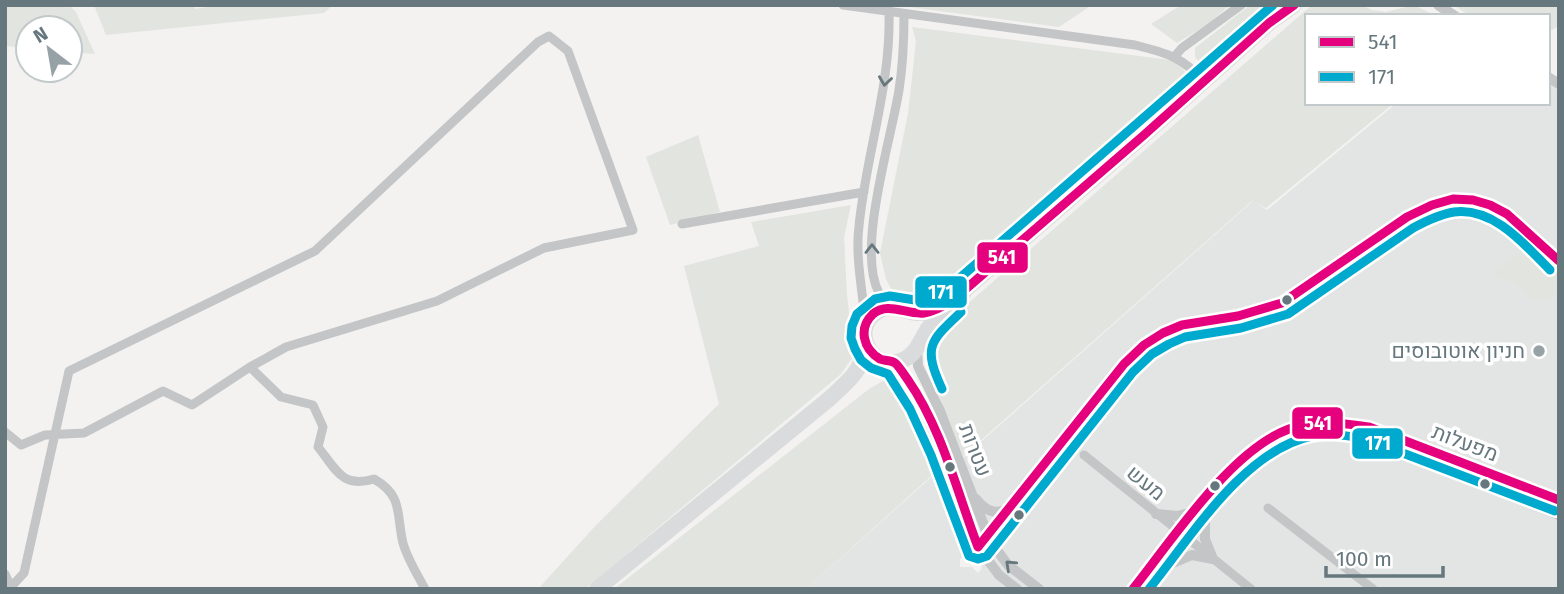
<svg xmlns="http://www.w3.org/2000/svg" width="1564" height="594" font-family="'Fira Sans',Heebo,sans-serif">
	<rect width="100%" height="100%" fill="#f3f2f1"/>
	<path fill="#e3e4e4" d="M1548 81 1559 89V589H806L937 472 964 556 960 559V567H972L978 573 982 568 941 477 1253 201 1267 210 1397 103H1548Z"/>
	<path fill="#e2e4df" d="M5 5H69L76 12 95 54 70 52V28H28V48L5 46Z
		M94 5H194L195 9 219 5H333L324 13 106 35Z
		M909 5 1004 7V5H1092L1059 27 909 7Z
		M1181 5H1230L1208 24 1177 43 1151 24Z
		M1250 5H1278L1209 67H1203L1195 57V48Z
		M1312 5H1362L1372 10 1386 12 1414 5 1436 16H1307V103H1394L1266 208 1252 201 963 456 926 364V352L942 326Z
		M1454 5H1559V26L1548 32V16H1470Z
		M912 27 1163 59 1175 61 1193 80 955 285 924 304 908 302 893 293 886 279 880 253 908 113 916 41Z
		M698 135 720 212 670 225 646 157Z
		M851 205 844 237 847 295 854 355 841 374 585 589H538L597 524 719 404 684 266 759 246 751 222Z
		M1528 245 1559 272V294C1552 296 1543 300 1536 300 1522 299 1521 278 1496 278V271Z
		M883 381 895 382 905 389 940 468 806 589H614L869 389Z"/>
	<g fill="none" stroke-linecap="round" stroke-linejoin="round">
		<path stroke="#c3c5c6" stroke-width="9" d="M843 5 1135 45C1167 53 1182 57 1205 82
			M1175 56 1182 48 1241 5
			M682 224 864 192
			M896 307C889 303 883 300 879 293 856 250 891 140 899 90 903 65 904 40 904 15
			M865 323C863 290 855 259 859 226 866 154 891 86 889 13
			M5 432 21 445 45 435 84 433 163 391 192 405 250 367 281 397 313 405 323 427 318 447C336 469 342 489 374 479 404 496 396 515 403 543 407 558 417 574 425 589
			M1084 455 1251 589
			M1268 508 1373 589
			M978 547 1124 364C1179 302 1219 333 1282 303L1407 217C1477 175 1509 212 1559 261
			M5 574 11 587
			M9 589 24 573 69 371 315 251 538 42 549 36 568 51 633 230 544 248 437 301 286 347 250 367"/>
		<path stroke="#c3c5c6" stroke-width="10" d="M1438 5 1455 16
			M1548 77 1559 84
			M917 348 918 366 940 411 990 541 1008 565 1039 589
			M895 363 908 379 927 417 978 547 999 575 1017 589
			M976 499C986 511 994 515 1009 509
			M1156 514 1177 516 1194 512
			M1205 522V539L1213 559
			M1173 563 1192 555 1213 559
			M1133 589C1154 563 1174 538 1194 513 1241 452 1286 406 1369 427L1559 500
			M1151 589C1169 566 1187 544 1204 521 1248 467 1288 421 1365 440L1559 515"/>
		<path stroke="#dadbdc" stroke-width="16" d="M964 292C952 303 940 313 930 326 921 337 918 353 905 359 874 376 848 330 877 312 891 302 903 312 918 313 931 314 942 307 953 300L1144 135 1269 23 1294 5
			M597 589 829 399C848 381 861 373 866 346"/>
		<g stroke="#fff" stroke-width="14">
			<path id="bus-1" d="M1294 5 1269 23 1144 135 953 300C944 306 935 311 924 313 906 315 888 301 873 314 858 328 863 349 880 359 884 361 891 360 895 363 899 366 905 376 908 380 942 429 957 492 978 547L1124 364 1144 345 1163 333 1182 325 1238 316 1282 303 1407 217 1432 205 1453 199 1473 200 1490 205 1507 214 1559 261
				M1133 589C1172 540 1231 450 1289 429 1316 419 1342 423 1369 427L1559 500"/>
		</g>
		<g stroke="#fff" stroke-width="14">
			<path id="bus-2" d="M1273 5 946 290 921 301 890 296 875 299 857 314 852 326 851 338 855 349 861 360 871 368 888 374 910 409 931 455 969 556 978 559 987 556 1133 372 1152 354 1169 344 1185 337 1241 328 1288 314 1413 228C1426 221 1440 214 1454 212 1494 207 1525 245 1550 270
				M942 389C923 347 929 342 961 312
				M1149 589C1191 537 1244 450 1312 436 1330 432 1348 436 1366 439L1555 511"/>
		</g>
		<use href="#bus-1" stroke="#e5007d" stroke-width="9"/>
		<use href="#bus-2" stroke="#00a9ce" stroke-width="9"/>
	</g>
	<defs><path id="oneway-chevron" d="M-2-3.5L2.5 0L-2 3.5" fill="none" stroke-width="1.6" stroke-linecap="round" stroke-linejoin="round" transform="scale(1.75)"/></defs>
	<g stroke="#66777e">
		<use href="#oneway-chevron" transform="translate(885 81) rotate(98)"/>
		<use href="#oneway-chevron" transform="translate(872 249) rotate(-90)"/>
		<use href="#oneway-chevron" transform="translate(1010 565) rotate(-137)"/>
	</g>
	<g fill="#66777e" stroke="#fff" stroke-width="2.5">
		<circle cx="1287" cy="300" r="6"/>
		<circle cx="950" cy="467" r="6"/>
		<circle cx="1485" cy="484" r="6"/>
		<circle cx="1215" cy="486" r="6"/>
		<circle cx="1019" cy="515" r="6"/>
	</g>
	<circle fill="#97a2a6" stroke="#fff" stroke-width="2.5" cx="1539" cy="351" r="7"/>
	<g text-anchor="middle" stroke-width="7" stroke-linejoin="round" paint-order="stroke">
		<g font-size="21" fill="#66777e" stroke="#fff" text-anchor="end">
			<text x="1525" y="358">חניון אוטובוסים</text>
		</g>
		<g font-size="21" fill="#66777e" stroke="#fff">
			<text transform="translate(1465 443) rotate(21)" y="7">מפעלות</text>
			<text transform="translate(975 450) rotate(69)" y="7">עטרות</text>
			<text transform="translate(1146 483) rotate(39)" y="7">מעש</text>
		</g>
	</g>
	<g stroke="#fff" stroke-width="2.5">
		<rect x="976" y="241" width="53" height="33" rx="7" fill="#e5007d"/>
		<rect x="914" y="275" width="54" height="34" rx="7" fill="#00a9ce"/>
		<rect x="1291" y="406" width="53" height="34" rx="7" fill="#e5007d"/>
		<rect x="1351" y="427" width="53" height="33" rx="7" fill="#00a9ce"/>
	</g>
	<g font-size="19" text-anchor="middle" font-weight="bold" fill="#fff">
		<text x="1002" y="264">541</text>
		<text x="941" y="299">171</text>
		<text x="1318" y="430">541</text>
		<text x="1378" y="450">171</text>
	</g>
	<rect width="1564" height="594" fill="none" stroke="#66777e" stroke-width="14"/>
	<rect x="1305" y="14" width="245" height="91" fill="#ffffff" stroke="#c2c9cb" stroke-width="2"/>
	<rect x="1319" y="37" width="35" height="10" fill="#e5007d" stroke="#c2c9cb" stroke-width="2"/>
	<text x="1368" y="49" font-size="21" fill="#66777e">541</text>
	<rect x="1319" y="72" width="35" height="10" fill="#00a9ce" stroke="#c2c9cb" stroke-width="2"/>
	<text x="1368" y="84" font-size="21" fill="#66777e">171</text>
	<g transform="translate(49 49) rotate(329)"><circle r="33" fill="#ffffff" stroke="#c2c9cb" stroke-width="2"/>
	<path d="M0-5L12 26L0 18L-12 26Z" fill="#97a2a6"/>
	<text y="-10" font-size="19" font-weight="bold" text-anchor="middle" fill="#66777e">N</text>
	</g>
	<path d="M1326 566v10h117v-10" fill="none" stroke="#66777e" stroke-width="3.5"/>
	<text x="1336" y="566" font-size="21" fill="#66777e" stroke="#ffffff" stroke-width="5" paint-order="stroke">100 m</text>
</svg>
